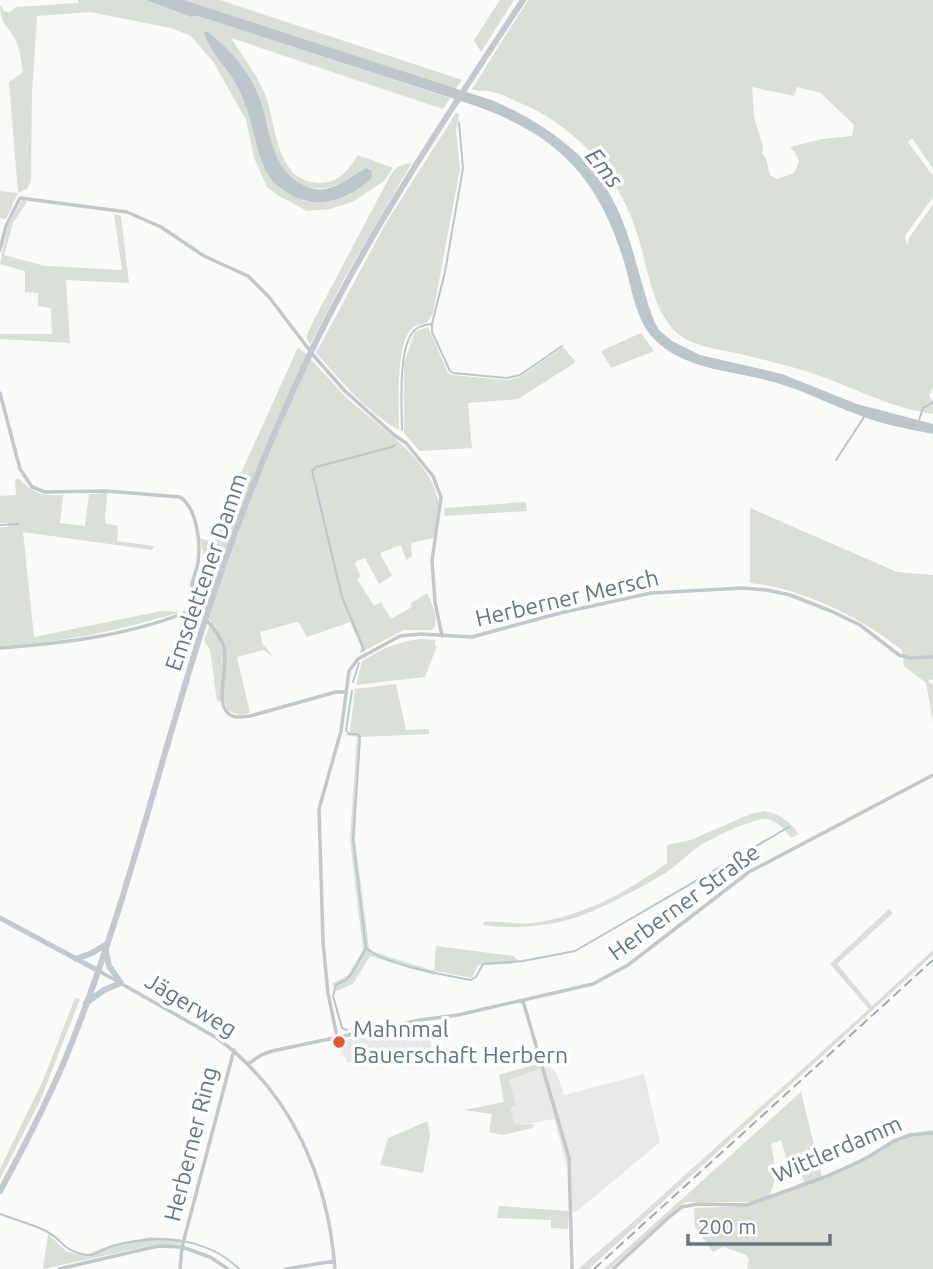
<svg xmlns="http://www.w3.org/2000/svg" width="933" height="1269" font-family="Ubuntu,sans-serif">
	<rect width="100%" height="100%" fill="#fafaf8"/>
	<path fill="#e8e9e9" d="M427 1022 432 1049 348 1063 336 1042Z
		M546 1061 557 1074 564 1095 644 1074 660 1142 576 1212 569 1211 568 1170 554 1119 515 1126 510 1108 515 1105 509 1080 542 1068Z"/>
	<path fill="#dadfd7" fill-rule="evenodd" d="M78 0H146L191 17 198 16 450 98 443 109 231 38C243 57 256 73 265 94 277 125 275 183 321 183 339 183 349 169 358 155L393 168 384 181 354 201 330 209 307 211 279 196 267 187 254 158 246 120 214 63 191 36 171 28 90 12 37 16 32 91 31 181 27 189 18 193 6 219 0 218V191L18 193 9 82 23 72C21 60 20 48 14 37 6 24 0 22 0 5L5 12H10L16 7 78 3ZM205 37C225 63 247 88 264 115 269 124 269 136 272 146 288 196 327 199 364 169L371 179C349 199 333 204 303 201L258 148 252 118 238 87Z
		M184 0H220L462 80 455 89Z
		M500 0H514L481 52 474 40Z
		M528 0H933V169L912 138 908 142 933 176V197L905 236 907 246 909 238 933 204V387L929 395 933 402V414C890 407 863 392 823 377 796 367 769 361 741 354 718 349 689 347 673 329 652 306 648 269 639 240 622 178 577 126 518 102 510 99 501 93 493 92 486 90 480 92 472 89ZM752 87 794 96 797 87 821 93 854 125 852 136 822 139 790 147 796 154 799 162 794 173 777 179 770 175 766 158 762 154 763 147 754 117Z
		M456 113 459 114 456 131 460 169 433 313 427 323C422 324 416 324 412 328 395 345 399 406 399 430 365 411 342 381 316 353L386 223Z
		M409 163 411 164 343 281 310 345 306 337 315 318 391 174 397 167Z
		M25 199 27 202 13 223 4 255 45 266 122 270 114 214 121 216 129 283 66 280 70 343 0 339V334H52L51 308 38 306V293L25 292V271L0 264 8 226 22 200Z
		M428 327 448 373 452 375 507 380 520 377 563 347 576 362 518 399 468 403 472 448 420 451 404 433V363L415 332Z
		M641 333 654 351 611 368 601 351Z
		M298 347C316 363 330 381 347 398 375 424 428 457 437 496 441 508 436 526 433 538L411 543 412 556 406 560 401 545 380 553 392 576 379 584 365 558 357 561 355 564 361 576 357 579 374 606 381 602 391 619 412 607 410 604 427 593C432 605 441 620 432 630H404L360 653 361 647 350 622 307 637 299 623 296 622 260 632 262 643 273 656 263 650 237 657 250 713 239 715 227 710 226 703 217 701 210 649 204 641 211 621 203 612 196 596 197 581 204 559 200 538 214 542 233 491Z
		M19 478C31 494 44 496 63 495L60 523 85 526 89 494 107 493 105 523 118 526 117 541 154 546 152 550 23 532 34 637 161 611 180 612C118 631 65 642 0 646V527H8L9 523H0V496L16 495 15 480Z
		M526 502 527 511 444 516 445 508Z
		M750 508 897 572 933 575V681L930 679 928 681 933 685V722L926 683 904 666 902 650C861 618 803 588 750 583Z
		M422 639 435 640V646H437L425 677 356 685 362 661C382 649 398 641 422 639Z
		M396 684 406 730 429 729V734L361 737 355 839 369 948 374 952 434 971 436 946 513 956 517 959 512 964 478 965 472 978 435 971 434 975 370 956 353 984 337 991 332 984 348 975 363 950 350 839 357 737 346 735 350 731 355 689Z
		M764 811C780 814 789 821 799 834L791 838C785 830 778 821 767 819 754 817 709 839 698 847 686 855 677 866 664 874 642 887 617 900 593 911 558 926 520 930 483 925L484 922C500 920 516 925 532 923 582 917 627 892 667 863V845L691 840 750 814Z
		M889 909 893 913 837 964 872 1006 933 950V955L589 1269H578L633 1222 869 1009 830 964Z
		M75 998 80 999 40 1101 0 1179V1169L44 1078Z
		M540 1063 542 1068 509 1080 516 1105 510 1108 515 1125 534 1124 532 1128 502 1135 489 1132 492 1114 464 1110 504 1102 499 1075Z
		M801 1092 822 1177C835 1171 849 1165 862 1158 886 1146 905 1132 933 1130V1269H747L749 1259 746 1255 723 1247 713 1252 695 1227 694 1208 749 1206 754 1202H686L609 1269H604ZM781 1140 787 1161 799 1166 804 1182 769 1197C778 1178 775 1164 771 1144Z
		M428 1121 430 1135 423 1173 380 1165 388 1138Z
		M499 1206 569 1211 568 1229 551 1228V1220L497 1218Z
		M48 1234 67 1252 85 1255 106 1247 150 1237 181 1239V1243L174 1246 158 1244 43 1269Z"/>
	<path fill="#bbc7cb" d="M146 0H184L494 101C545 124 593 156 617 208 634 244 640 284 654 321L659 330 672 341 700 355 782 374 857 404 933 424V434C907 429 881 424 856 414 829 404 805 391 777 383 735 370 687 372 654 339 636 320 632 290 625 265 600 180 560 136 476 106L198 16 191 17Z
		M206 31C229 47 249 71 259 97 272 129 268 167 303 185 311 189 320 191 329 188 343 184 354 175 366 168L372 171 371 179C349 199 321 210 293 196 283 190 274 185 268 175 254 149 253 116 238 88 229 69 210 53 204 33Z"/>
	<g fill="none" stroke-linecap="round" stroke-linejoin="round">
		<path stroke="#bbc7cb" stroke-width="2" d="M459 123 463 168 445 272 432 324V332L450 371 453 373 507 378 520 375 562 346
			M918 423 923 408 933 402
			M402 430C402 407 397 344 416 329 420 325 426 325 432 324
			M836 460 864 417
			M0 525 18 524
			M363 651V647L342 597 312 471 316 467 392 447 395 445
			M353 682 359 663
			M366 948C388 966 442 974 471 980L476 977 483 964 523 961 575 951 789 827
			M347 1030 342 1028 333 996 336 985 346 980 352 973 366 948 353 839 360 737 357 734H349L346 730 352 691
			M0 1214C15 1220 32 1224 46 1231 65 1241 60 1250 87 1255 96 1256 103 1249 112 1246 154 1234 206 1236 239 1269"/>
		<path stroke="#c3c8cc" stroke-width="3.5" d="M0 250 6 226 20 198 127 212 161 227 204 256 248 276 269 297 314 356 344 390 394 435 406 443 433 476 441 497 432 561 435 602 442 636
			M0 393 20 469 32 487 45 492 107 491 180 497C197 508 201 543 198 562 197 572 190 581 192 593 194 614 218 626 224 647 229 665 216 696 226 711 232 719 241 717 250 716L336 692H345
			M0 648C66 643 135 635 196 608
			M99 971 217 1038C292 1093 328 1178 335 1269
			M523 1001 569 1158 572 1269
			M337 1037 328 993 323 942 319 809 341 731 349 671 358 659 400 636 420 634 472 637 560 613 651 593 743 588 767 590 790 595 831 611 860 625 899 655 911 658 933 657
			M248 1064 261 1055 272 1051 420 1020 458 1015 593 984 628 965 749 872 933 775
			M59 1269 158 1246 182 1247 180 1269
			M228 1269 210 1257 182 1247 234 1050
			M286 1269 334 1261
			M613 1269 667 1219 682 1207 698 1204 747 1205 825 1177 863 1160 894 1141 910 1135 933 1133"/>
		<path stroke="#c3c9ce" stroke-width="5" d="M0 918 97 970"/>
		<path stroke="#c3c9ce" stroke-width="6" d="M76 959 92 953 105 945
			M86 1003 104 990 121 983 109 966 106 951
			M0 1191C23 1149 45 1106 64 1062 135 890 171 705 236 530 257 473 281 416 307 360 367 234 446 117 523 0"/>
		<path stroke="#a2aab0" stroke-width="2" stroke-dasharray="10 5" stroke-linecap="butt" d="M594 1269 933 960"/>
	</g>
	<circle fill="#e4572e" stroke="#fff" stroke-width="2.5" cx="339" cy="1042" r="7"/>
	<g text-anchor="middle" stroke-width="7" stroke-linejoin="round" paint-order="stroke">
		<g font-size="23" fill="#657683" stroke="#fff">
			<text transform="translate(206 572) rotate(-71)" y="8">Emsdettener Damm</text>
			<text transform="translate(567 598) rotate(-13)" y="8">Herberner Mersch</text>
			<text transform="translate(684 902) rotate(-36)" y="8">Herberner Straße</text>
			<text transform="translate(191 1005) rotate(31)" y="8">Jägerweg</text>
			<text transform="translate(191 1144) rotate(-76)" y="8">Herberner Ring</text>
			<text transform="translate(837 1149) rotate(-23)" y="8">Wittlerdamm</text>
		</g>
		<g font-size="23" fill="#657683" stroke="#fff" text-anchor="start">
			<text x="353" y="1037">Mahnmal<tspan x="353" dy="26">Bauerschaft Herbern</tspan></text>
		</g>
		<g font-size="24" font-style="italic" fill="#60757c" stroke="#fff">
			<text transform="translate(604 168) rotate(51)" y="8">Ems</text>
		</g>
	</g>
	<path d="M688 1234v10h142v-10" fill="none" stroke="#657683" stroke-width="3.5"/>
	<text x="698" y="1234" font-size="21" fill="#657683" stroke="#ffffff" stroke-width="5" paint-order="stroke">200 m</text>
</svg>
